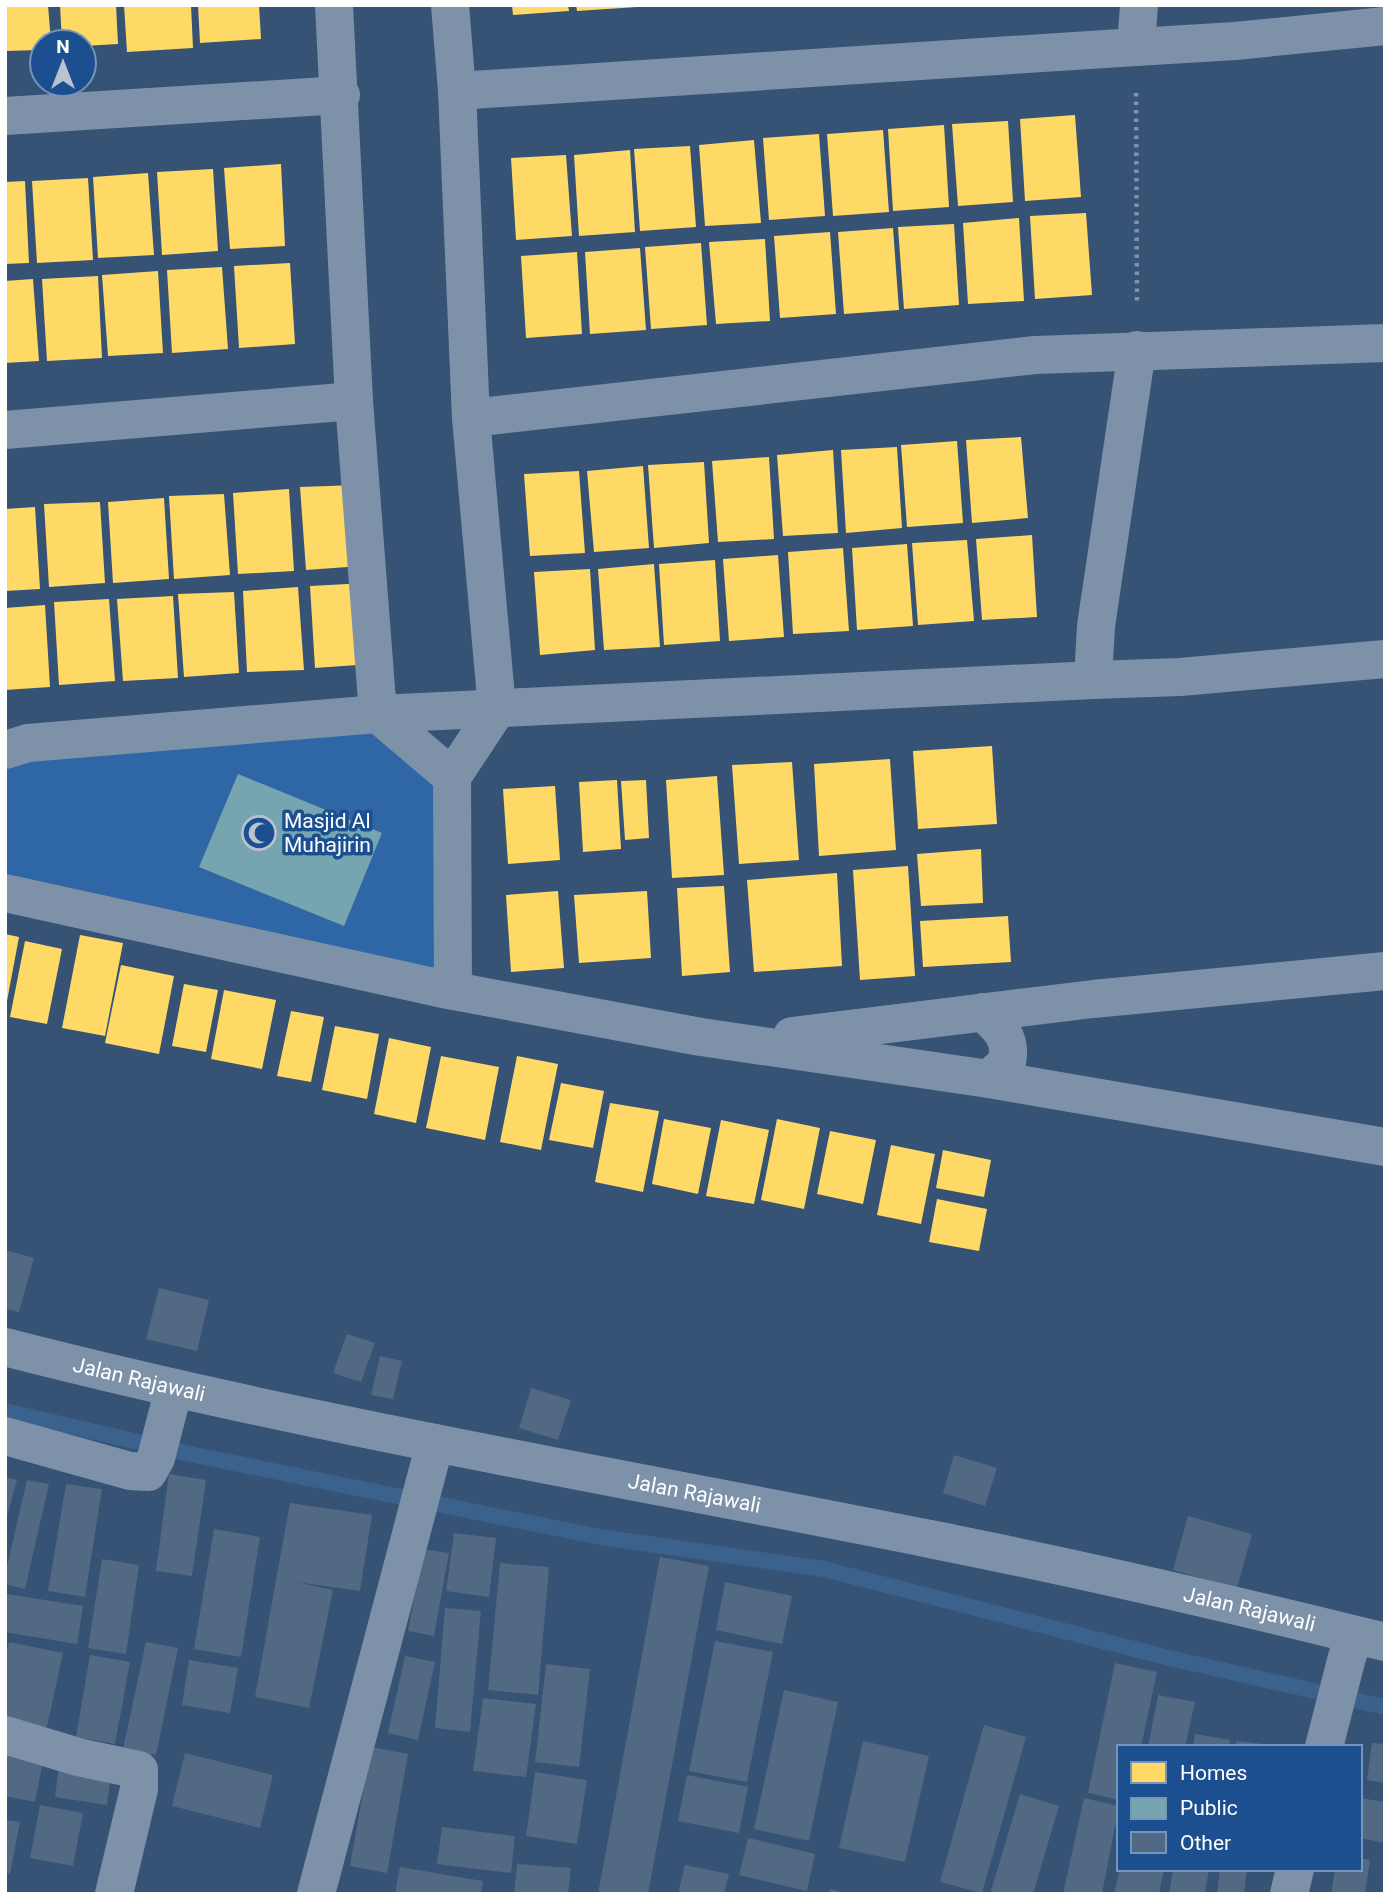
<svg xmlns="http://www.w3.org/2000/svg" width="1390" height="1899" font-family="Roboto,sans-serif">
	<rect width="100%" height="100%" fill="#365274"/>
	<path fill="#2f66a5" d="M378 718 440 771 443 988 5 878V762Z"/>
	<path fill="#ffd966" d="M5 5H48L51 42H42V50L5 51Z
		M60 5H116L118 44 84 46V42H62Z
		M124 5H191L193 48 127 52Z
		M198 5H259L261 39 200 43Z
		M512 5H568L569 11 513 15Z
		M576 5H636L637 7 577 11Z
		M1075 115 1081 197 1025 201 1020 119Z
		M1008 121 1013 202 958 206 952 124Z
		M944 125 949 207 893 211 888 129Z
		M883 130 889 212 833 216 827 134Z
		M819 134 825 216 769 220 763 138Z
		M754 140 761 223 705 226 699 145Z
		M690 146 696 227 640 231 634 149Z
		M630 150 635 232 579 236 574 155Z
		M566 155 572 236 516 240 511 158Z
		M281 164 285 246 230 249 224 168Z
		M213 169 218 251 162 255 157 172Z
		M148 173 154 255 98 258 93 177Z
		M88 178 93 260 37 263 32 181Z
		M25 181 29 263 5 264V182Z
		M1086 213 1092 295 1035 299 1030 216Z
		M1019 218 1024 301 968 304 963 223Z
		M954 224 959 305 904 309 898 227Z
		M893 228 899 310 844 314 838 232Z
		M830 232 836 314 780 318 774 236Z
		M765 239 770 321 716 324 709 242Z
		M701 243 707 325 651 329 645 247Z
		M640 248 646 330 590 334 585 252Z
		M577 252 582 334 526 338 521 256Z
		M290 263 295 344 239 348 234 266Z
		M222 267 228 349 172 353 167 270Z
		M158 271 163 353 108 356 102 275Z
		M98 276 102 358 47 361 42 279Z
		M33 279 39 361 5 363V281Z
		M1021 437 1028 518 972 523 966 440Z
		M957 441 963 523 907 527 901 445Z
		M897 447 902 528 846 533 841 450Z
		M833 450 838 533 783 536 777 455Z
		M769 457 774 539 718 542 712 461Z
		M704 462 709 543 654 548 648 465Z
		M643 466 649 548 594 552 587 471Z
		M579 471 585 553 530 556 524 474Z
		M356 485 361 566 306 570 300 487Z
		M289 489 294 571 238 574 233 493Z
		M224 494 230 575 174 579 169 496Z
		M164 498 169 579 113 583 108 502Z
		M100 502 105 583 49 587 44 504Z
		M35 507 40 589 5 591V509Z
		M1032 535 1037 617 982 620 976 539Z
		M967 540 974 621 918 625 912 543Z
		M907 544 913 626 857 630 852 548Z
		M843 548 849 631 793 634 788 552Z
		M778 555 784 637 729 641 723 559Z
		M715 560 720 641 664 645 659 564Z
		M654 564 660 647 604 650 598 569Z
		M590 569 595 650 540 655 534 572Z
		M366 583 371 664 315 668 310 586Z
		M298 587 304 670 247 672 243 591Z
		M234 592 239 673 184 677 178 594Z
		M173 596 178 678 123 681 117 599Z
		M109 599 115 681 59 685 54 602Z
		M45 605 50 687 5 690V608Z
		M992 746 997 824 918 829 913 751Z
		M890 759 896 850 819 856 814 764Z
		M792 762 799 860 739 864 732 765Z
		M717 776 724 875 672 878 666 780Z
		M617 780 621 849 583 852 579 782Z
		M646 780 649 838 625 840 621 781Z
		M555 786 560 860 508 864 503 789Z
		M981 849 983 903 921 906 917 854Z
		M908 866 915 976 860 980 853 870Z
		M837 873 842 966 754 972 747 880Z
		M724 886 730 972 682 976 677 888Z
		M558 891 564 968 511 972 506 895Z
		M647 891 651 958 579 963 574 895Z
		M1008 916 1011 962 923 967 920 921Z
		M5 934 19 937 7 1001H5Z
		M80 935 123 943 105 1036 62 1028Z
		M25 941 62 949 47 1024 10 1017Z
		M121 965 174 976 159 1054 105 1043Z
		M184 984 218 990 206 1052 172 1046Z
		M224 990 276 1000 262 1069 211 1059Z
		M291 1011 324 1017 311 1082 277 1076Z
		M335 1026 379 1034 367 1099 322 1090Z
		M389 1038 431 1047 416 1123 374 1114Z
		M441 1056 499 1067 485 1140 426 1128Z
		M517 1056 558 1064 541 1150 500 1142Z
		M561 1083 604 1091 593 1148 549 1140Z
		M610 1103 659 1111 643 1192 595 1182Z
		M664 1119 711 1128 698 1194 652 1184Z
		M777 1119 820 1128 804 1209 761 1200Z
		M721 1120 769 1130 754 1204 706 1196Z
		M830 1131 876 1140 863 1204 817 1194Z
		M891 1145 935 1154 921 1224 877 1215Z
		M943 1150 991 1160 984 1197 936 1188Z
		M937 1199 987 1209 979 1251 929 1242Z"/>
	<path fill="#76a5af" d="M238 774 382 833 344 926 199 867Z"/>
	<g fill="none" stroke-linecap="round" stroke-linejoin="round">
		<path stroke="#3b618d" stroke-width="16" d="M5 1411 194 1455 600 1537 824 1569 1169 1658 1385 1707"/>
	</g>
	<path fill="#526984" d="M5 1250 34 1258 19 1312 5 1309Z
		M159 1288 209 1300 197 1351 146 1339Z
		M347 1334 375 1343 361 1382 333 1373Z
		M380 1356 402 1361 393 1399 371 1395Z
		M531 1388 571 1400 558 1440 519 1428Z
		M954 1455 997 1468 985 1506 943 1493Z
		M169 1474 206 1480 192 1576 156 1571Z
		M5 1477 17 1480 6 1520H5Z
		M27 1480 49 1484 25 1589 5 1584V1575Z
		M66 1484 102 1489 85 1597 48 1591Z
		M290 1503 372 1515 360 1591 296 1582 333 1590 309 1708 255 1697Z
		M1188 1516 1252 1534 1237 1588 1173 1570Z
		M214 1529 260 1537 241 1657 194 1649Z
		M454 1533 496 1538 489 1597 446 1591Z
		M423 1549 449 1553 434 1636 408 1631Z
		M660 1557 709 1566 648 1894H598Z
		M102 1559 139 1565 126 1654 88 1648Z
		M500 1563 549 1567 538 1695 488 1690Z
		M725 1582 792 1596 782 1644 716 1630Z
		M7 1594 83 1606 77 1644 5 1632Z
		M445 1608 481 1611 470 1732 435 1728Z
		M715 1641 773 1652 747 1782 689 1771Z
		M9 1642 63 1653 45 1736 5 1727V1657Z
		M146 1642 178 1648 156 1755 123 1749Z
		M90 1655 130 1662 115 1744 76 1737Z
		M405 1656 435 1662 418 1740 388 1733Z
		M189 1660 238 1668 230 1713 182 1705Z
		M1115 1663 1157 1672 1141 1747H1119V1800L1088 1793Z
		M546 1664 590 1669 579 1767 535 1762Z
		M784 1690 838 1702 809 1841 754 1829Z
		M1158 1695 1195 1702 1185 1747H1148Z
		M483 1698 536 1704 526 1777 473 1771Z
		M984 1725 1026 1737 982 1893 940 1882Z
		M1195 1734 1230 1740 1229 1747H1193Z
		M863 1741 929 1756 905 1862 839 1848Z
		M1236 1741 1263 1744 1262 1747H1235Z
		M1372 1743 1385 1744V1783L1367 1780Z
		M371 1747 408 1754 387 1873 350 1866Z
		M5 1748 44 1756 35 1802 5 1796Z
		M185 1753 273 1775 260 1828 172 1806Z
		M59 1765 111 1773 107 1805 55 1797Z
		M535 1772 587 1780 577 1844 526 1836Z
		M687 1775 748 1787 739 1833 678 1821Z
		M1020 1794 1059 1806 1033 1894H990Z
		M1084 1798 1119 1806 1102 1894H1063Z
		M1360 1798 1385 1802V1843L1360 1838Z
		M40 1805 83 1813 73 1866 30 1858Z
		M5 1820 20 1822 10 1874 5 1873Z
		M442 1827 515 1836 511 1873 437 1864Z
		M748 1838 815 1854 807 1891 739 1875Z
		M1360 1858 1370 1860 1365 1894H1331L1335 1869H1360Z
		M517 1864 571 1868 568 1894H514Z
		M685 1865 729 1874 724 1894H678Z
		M400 1867 483 1881 481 1894H395Z
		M1120 1869H1164L1159 1894H1114Z
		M1173 1869H1209L1205 1894H1169Z
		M1220 1869H1247L1244 1894H1217Z
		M830 1889 846 1893 845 1894H829Z"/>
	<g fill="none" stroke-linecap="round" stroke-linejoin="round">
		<path stroke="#7d92a8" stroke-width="4.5" stroke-dasharray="3.5 5" stroke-linecap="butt" d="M1136 93 1137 305"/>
		<g stroke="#7d92a8" stroke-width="38">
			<path d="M334 5 354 401 378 714 452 777"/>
			<path d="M450 5 457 91 471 418 497 709 452 777 453 991"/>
			<path d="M1136 47 1235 41 1385 26"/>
			<path d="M457 91 1136 47 1139 5"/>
			<path d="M5 116 341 95"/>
			<path d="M471 418 1035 355 1385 343"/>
			<path d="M5 430 354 401"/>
			<path d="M1093 680 1180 677 1385 659"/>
			<path d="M5 750 28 743 378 714 1093 680 1096 626 1137 350"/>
			<path d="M5 893 443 989 701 1037 989 1079 1385 1147"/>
			<path d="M983 1012C1000 1028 1012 1038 1007 1062L989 1079"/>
			<path d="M792 1036 1093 999 1385 971"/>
			<path id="s1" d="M5 1347C312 1426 625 1478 935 1540 1086 1570 1236 1605 1385 1642"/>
			<path d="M5 1436 130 1471 148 1472 156 1458 174 1388"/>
			<path d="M5 1735 78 1757 139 1770V1789L114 1894"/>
			<path d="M1324 1747 1347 1657 1355 1635"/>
			<path d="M316 1894 435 1443"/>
			<path d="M1289 1894 1295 1869"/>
		</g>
	</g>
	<defs>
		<g id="mosque-ring" transform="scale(1.75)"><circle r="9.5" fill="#1b4f8f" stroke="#b9c2ce" stroke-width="1.5"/><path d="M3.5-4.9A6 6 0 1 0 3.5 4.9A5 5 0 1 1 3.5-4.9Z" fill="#b9c2ce"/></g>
	</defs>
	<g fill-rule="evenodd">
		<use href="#mosque-ring" x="259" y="833"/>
	</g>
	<g text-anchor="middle" stroke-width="7" stroke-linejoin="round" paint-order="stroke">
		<g font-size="21" fill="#fff" stroke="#1b4f8f" text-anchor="start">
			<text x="284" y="828">Masjid Al<tspan x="284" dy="24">Muhajirin</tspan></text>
		</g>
		<g font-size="21" fill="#fff" stroke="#1b4f8f">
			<text dy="7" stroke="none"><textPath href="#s1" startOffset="138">Jalan Rajawali</textPath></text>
			<text dy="7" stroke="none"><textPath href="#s1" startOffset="705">Jalan Rajawali</textPath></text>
			<text dy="7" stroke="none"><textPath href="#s1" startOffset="1272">Jalan Rajawali</textPath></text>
		</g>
	</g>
	<rect width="1390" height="1899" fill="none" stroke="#ffffff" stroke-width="14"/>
	<rect x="1117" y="1745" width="245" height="126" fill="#1b4f8f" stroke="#7695bc" stroke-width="2"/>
	<rect x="1131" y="1762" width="35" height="21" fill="#ffd966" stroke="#7695bc" stroke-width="2"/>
	<text x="1180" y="1780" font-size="21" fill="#ffffff">Homes</text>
	<rect x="1131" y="1798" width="35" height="21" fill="#76a5af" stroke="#7695bc" stroke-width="2"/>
	<text x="1180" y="1815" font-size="21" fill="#ffffff">Public</text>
	<rect x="1131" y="1832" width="35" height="21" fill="#526984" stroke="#7695bc" stroke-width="2"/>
	<text x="1180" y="1850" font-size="21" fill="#ffffff">Other</text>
	<g transform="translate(63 63)"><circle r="33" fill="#1b4f8f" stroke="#7695bc" stroke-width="2"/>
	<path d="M0-5L12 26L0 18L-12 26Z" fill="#b9c2ce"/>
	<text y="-10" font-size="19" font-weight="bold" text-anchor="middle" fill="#ffffff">N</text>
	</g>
</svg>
